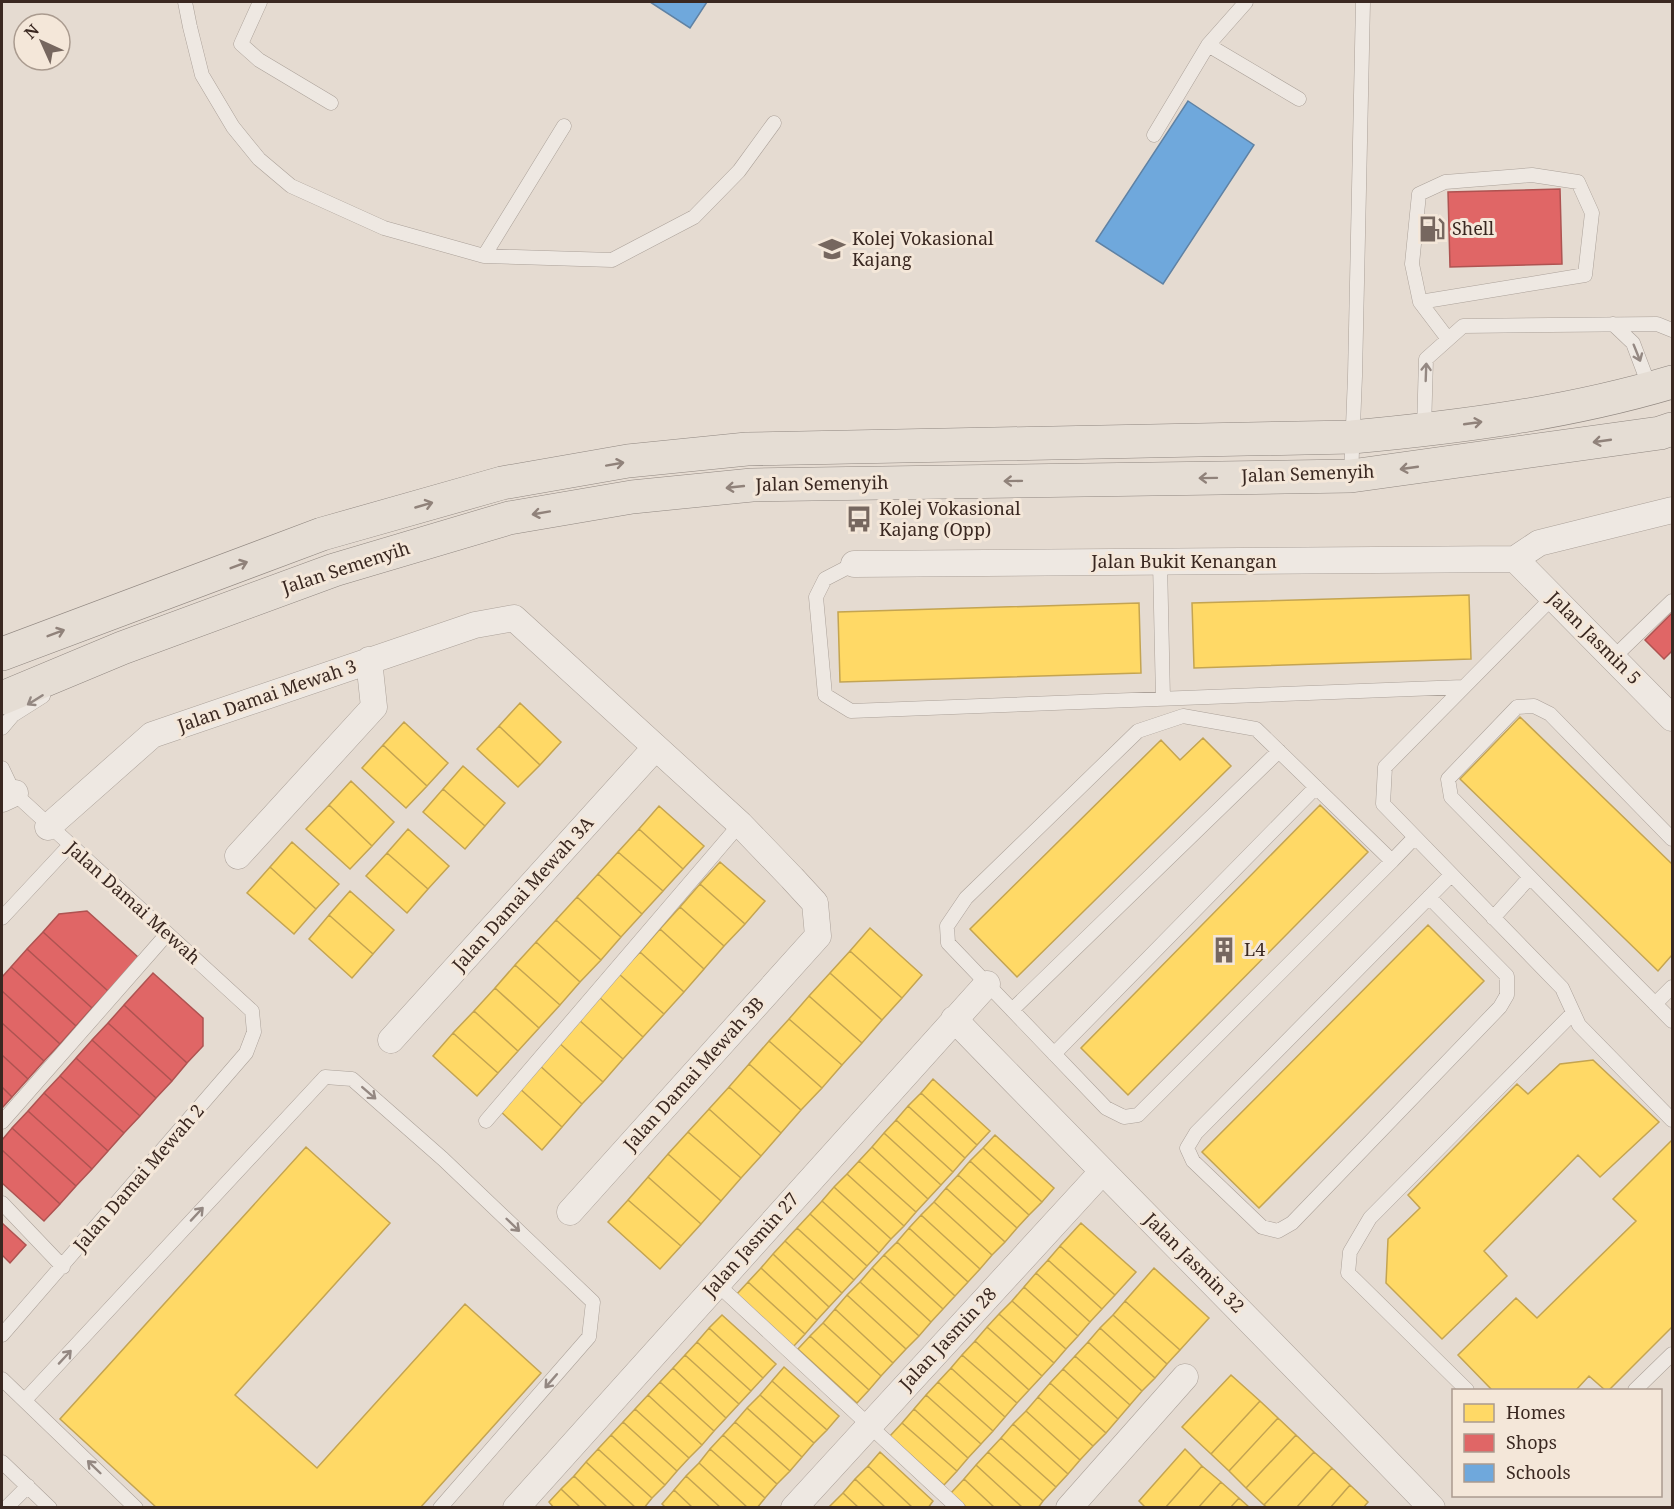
<svg xmlns="http://www.w3.org/2000/svg" width="1674" height="1509" font-family="'Noto Serif',serif">
	<rect width="100%" height="100%" fill="#e5dbd1"/>
	<path fill="#ffd966" stroke="#c4a451" stroke-width="1.5" d="M1469 595 1471 659 1194 668 1192 603Z
		M1139 603 1141 673 840 682 838 612Z
		M520 703 561 742 540 765 499 726Z
		M1520 717 1672 864V955L1658 971 1460 779Z
		M404 722 448 763 427 786 383 745Z
		M499 726 540 765 518 787 477 749Z
		M1203 738 1231 766 1017 977 970 929 1161 740 1180 760Z
		M383 745 427 786 406 808 362 768Z
		M463 766 505 803 485 826 443 789Z
		M351 781 394 822 372 846 329 805Z
		M443 789 485 826 465 849 423 812Z
		M329 805 372 846 350 869 306 829Z
		M1320 805 1368 852 1128 1095 1081 1048Z
		M659 806 704 846 683 869 639 829Z
		M408 829 449 866 428 889 387 853Z
		M639 829 683 869 663 891 618 852Z
		M292 842 339 884 316 909 270 867Z
		M618 852 663 891 642 914 598 874Z
		M387 853 428 889 407 913 366 876Z
		M720 862 765 901 745 924 700 884Z
		M270 867 316 909 294 934 247 893Z
		M598 874 642 914 621 937 577 897Z
		M700 884 745 924 724 946 680 907Z
		M350 891 394 930 373 954 329 915Z
		M577 897 621 937 601 960 556 920Z
		M680 907 724 946 704 969 660 929Z
		M329 915 373 954 352 978 309 939Z
		M556 920 601 960 580 982 536 942Z
		M1428 925 1484 981 1259 1208 1202 1152Z
		M870 928 922 975 902 998 850 951Z
		M660 929 704 969 684 992 640 952Z
		M536 942 580 982 560 1005 515 965Z
		M850 951 902 998 882 1020 830 973Z
		M640 952 684 992 664 1014 619 974Z
		M515 965 560 1005 539 1028 495 988Z
		M830 973 882 1020 862 1043 809 996Z
		M619 974 664 1014 643 1037 599 997Z
		M495 988 539 1028 518 1051 474 1011Z
		M809 996 862 1043 842 1065 789 1019Z
		M599 997 643 1037 623 1059 579 1020Z
		M474 1011 518 1051 498 1073 453 1033Z
		M789 1019 842 1065 822 1088 769 1041Z
		M579 1020 623 1059 603 1082 558 1042Z
		M453 1033 498 1073 477 1096 433 1056Z
		M769 1041 822 1088 801 1110 749 1064Z
		M558 1042 603 1082 582 1104 538 1064Z
		M1593 1060 1659 1122 1600 1177 1578 1155 1484 1251 1507 1276 1442 1339 1386 1283 1388 1239 1420 1208 1408 1195 1517 1084 1528 1094 1560 1064Z
		M538 1064 582 1104 562 1127 518 1087Z
		M749 1064 801 1110 781 1133 729 1087Z
		M933 1079 990 1131 977 1145 921 1093Z
		M518 1087 562 1127 542 1150 498 1109Z
		M729 1087 781 1133 761 1156 709 1109Z
		M921 1093 977 1145 965 1158 908 1106Z
		M908 1106 965 1158 953 1172 896 1120Z
		M709 1109 761 1156 741 1178 688 1132Z
		M896 1120 953 1172 941 1185 884 1133Z
		M688 1132 741 1178 721 1201 668 1154Z
		M884 1133 941 1185 928 1199 872 1147Z
		M995 1135 1054 1188 1042 1202 983 1148Z
		M1672 1140V1327L1609 1390H1605L1589 1376 1576 1390H1492L1458 1355 1516 1298 1537 1318 1636 1221 1613 1199Z
		M306 1147 390 1223 235 1395 317 1468 465 1304 541 1373 420 1508H157L60 1419Z
		M872 1147 928 1199 916 1212 859 1161Z
		M983 1148 1042 1202 1029 1215 970 1161Z
		M668 1154 721 1201 701 1224 648 1177Z
		M859 1161 916 1212 904 1226 847 1174Z
		M970 1161 1029 1215 1017 1228 958 1175Z
		M847 1174 904 1226 891 1239 834 1187Z
		M958 1175 1017 1228 1005 1242 946 1188Z
		M648 1177 701 1224 681 1246 628 1200Z
		M834 1187 891 1239 879 1253 822 1201Z
		M946 1188 1005 1242 992 1255 934 1202Z
		M628 1200 681 1246 660 1269 608 1222Z
		M822 1201 879 1253 867 1266 810 1214Z
		M934 1202 992 1255 980 1269 921 1215Z
		M810 1214 867 1266 854 1280 797 1228Z
		M921 1215 980 1269 968 1282 909 1228Z
		M1081 1223 1136 1272 1115 1295 1060 1246Z
		M797 1228 854 1280 842 1293 785 1241Z
		M909 1228 968 1282 955 1296 897 1242Z
		M785 1241 842 1293 829 1307 773 1254Z
		M897 1242 955 1296 943 1309 884 1255Z
		M1060 1246 1115 1295 1102 1309 1048 1260Z
		M773 1254 829 1307 817 1320 761 1268Z
		M884 1255 943 1309 931 1322 872 1268Z
		M1048 1260 1102 1309 1090 1322 1036 1273Z
		M761 1268 817 1320 805 1334 748 1282Z
		M872 1268 931 1322 919 1336 860 1282Z
		M1154 1268 1209 1318 1180 1350 1125 1301Z
		M1036 1273 1090 1322 1078 1336 1024 1287Z
		M748 1282 805 1334 793 1347 736 1295Z
		M860 1282 919 1336 906 1349 847 1295Z
		M1024 1287 1078 1336 1066 1349 1012 1301Z
		M847 1295 906 1349 893 1363 835 1309Z
		M1012 1301 1066 1349 1054 1363 999 1314Z
		M1125 1301 1180 1350 1167 1364 1113 1315Z
		M835 1309 893 1363 881 1376 823 1323Z
		M999 1314 1054 1363 1042 1376 987 1327Z
		M722 1315 776 1364 763 1378 709 1328Z
		M1113 1315 1167 1364 1155 1378 1100 1328Z
		M823 1323 881 1376 869 1390 810 1336Z
		M987 1327 1042 1376 1029 1390 975 1341Z
		M709 1328 763 1378 751 1391 697 1342Z
		M1100 1328 1155 1378 1142 1391 1088 1342Z
		M810 1336 869 1390 857 1403 798 1349Z
		M975 1341 1029 1390 1017 1403 962 1355Z
		M697 1342 751 1391 739 1404 685 1355Z
		M1088 1342 1142 1391 1130 1405 1075 1356Z
		M685 1355 739 1404 726 1418 673 1368Z
		M962 1355 1017 1403 1005 1417 951 1368Z
		M1075 1356 1130 1405 1118 1419 1063 1369Z
		M784 1367 839 1416 827 1430 772 1381Z
		M673 1368 726 1418 714 1431 660 1382Z
		M951 1368 1005 1417 993 1431 938 1382Z
		M1063 1369 1118 1419 1106 1433 1050 1383Z
		M1231 1375 1260 1401 1211 1454 1182 1427Z
		M772 1381 827 1430 814 1443 760 1395Z
		M660 1382 714 1431 702 1445 648 1395Z
		M938 1382 993 1431 981 1444 926 1395Z
		M1050 1383 1106 1433 1093 1446 1038 1397Z
		M648 1395 702 1445 689 1458 635 1409Z
		M760 1395 814 1443 802 1457 747 1408Z
		M926 1395 981 1444 968 1458 914 1409Z
		M1038 1397 1093 1446 1080 1460 1026 1411Z
		M1260 1401 1278 1418 1229 1471 1211 1454Z
		M747 1408 802 1457 790 1471 735 1422Z
		M635 1409 689 1458 677 1471 623 1422Z
		M914 1409 968 1458 957 1471 902 1423Z
		M1026 1411 1080 1460 1068 1474 1013 1424Z
		M1278 1418 1296 1435 1246 1488 1229 1471Z
		M623 1422 677 1471 665 1485 611 1435Z
		M735 1422 790 1471 777 1484 723 1435Z
		M902 1423 957 1471 944 1485 890 1436Z
		M1013 1424 1068 1474 1056 1487 1001 1438Z
		M611 1435 665 1485 652 1498 598 1449Z
		M723 1435 777 1484 765 1498 710 1449Z
		M1296 1435 1314 1452 1264 1505 1246 1488Z
		M1001 1438 1056 1487 1043 1501 988 1452Z
		M598 1449 652 1498 644 1508H636L586 1462Z
		M710 1449 765 1498 757 1508H748L699 1463Z
		M1185 1449 1202 1466 1165 1508H1146L1139 1501Z
		M880 1452 933 1501 928 1508H913L868 1466Z
		M988 1452 1043 1501 1038 1508H1023L976 1465Z
		M1314 1452 1332 1468 1296 1508H1268L1264 1505Z
		M586 1462 636 1508H608L574 1476Z
		M699 1463 748 1508H721L686 1476Z
		M976 1465 1023 1508H995L964 1479Z
		M868 1466 913 1508H886L855 1479Z
		M1202 1466 1221 1482 1198 1508H1165Z
		M1332 1468 1350 1485 1330 1508H1296Z
		M574 1476 608 1508H581L561 1489Z
		M686 1476 721 1508H693L674 1490Z
		M855 1479 886 1508H859L843 1493Z
		M964 1479 995 1508H967L951 1493Z
		M1221 1482 1239 1498 1230 1508H1198Z
		M1350 1485 1368 1502 1363 1508H1330Z
		M561 1489 581 1508H554L549 1502Z
		M674 1490 693 1508H666L662 1504Z
		M843 1493 859 1508H832L830 1506Z
		M1239 1498 1250 1508H1230Z"/>
	<path fill="#e06666" stroke="#ae5351" stroke-width="1.5" d="M1560 189 1562 264 1450 267 1448 192Z
		M1672 613V651L1664 659 1645 640Z
		M87 911 138 957 108 991 43 932 59 914Z
		M43 932 108 991 92 1008 27 949Z
		M27 949 92 1008 76 1026 11 967Z
		M11 967 76 1026 60 1044 2 991V977Z
		M153 973 203 1018V1046L187 1063 124 1005Z
		M2 991 60 1044 44 1061 2 1023Z
		M124 1005 187 1063 172 1081 108 1023Z
		M2 1023 44 1061 28 1079 2 1055Z
		M108 1023 172 1081 156 1098 92 1040Z
		M92 1040 156 1098 140 1116 76 1058Z
		M2 1055 28 1079 12 1097 2 1087Z
		M76 1058 140 1116 124 1133 60 1076Z
		M60 1076 124 1133 108 1151 44 1093Z
		M2 1087 12 1097 2 1108Z
		M44 1093 108 1151 92 1169 28 1111Z
		M28 1111 92 1169 76 1186 12 1128Z
		M12 1128 76 1186 60 1204 2 1150V1140Z
		M2 1150 60 1204 44 1221 2 1183Z
		M2 1223 26 1245 10 1263 2 1255Z"/>
	<path fill="#6fa8dc" stroke="#5f82a4" stroke-width="1.5" d="M650 2H707L690 28Z
		M1188 101 1254 145 1163 284 1096 241Z"/>
	<g fill="none" stroke-linecap="round" stroke-linejoin="round">
		<g stroke="#aba199" stroke-width="15">
			<path id="service" d="M185 2 190 27 202 75 233 127 259 159 291 186 384 228 484 256 612 260 694 217 739 171 774 123
				M260 2 241 44 259 60 331 103
				M1208 45 1299 99
				M1154 135 1208 45 1246 2
				M484 256 564 126
				M1420 302 1585 275 1592 213 1578 182 1532 175 1445 182 1419 194 1412 264 1420 302 1448 339
				M1613 324 1633 343 1650 388
				M1424 430 1426 359 1463 326 1657 324 1672 330
				M1351 476 1355 376 1363 2
				M1160 562 1163 699
				M854 564 825 579 816 597 825 695 851 711 1463 687
				M1553 597 1385 767 1383 804 1562 988 1579 1025 1672 1120
				M1613 658 1672 601
				M2 728 13 715 43 696
				M2 768 12 789
				M2 782 252 1011 254 1032 246 1053 2 1335
				M1672 839 1550 714 1534 706 1517 707 1448 779 1451 797 1672 1021
				M1392 861 1256 729 1183 716 1138 731 966 898 947 926 948 943 1106 1108 1124 1117 1138 1115 1392 861 1414 838
				M1429 897 1507 976V995L1500 1007 1292 1223 1278 1231 1262 1227 1193 1161 1187 1148 1196 1133 1451 875
				M2 918 69 846
				M1493 918 1530 877
				M1655 1004 1672 987
				M1012 1010 1279 751
				M1054 1054 1316 787
				M486 1121 740 824
				M2 1122 167 934
				M2 1203 63 1267
				M717 1284 958 1508
				M2 1379 136 1508
				M1467 1390 1348 1273 1350 1252 1370 1218 1573 1013
				M1635 1390 1672 1354
				M25 1400 325 1077 352 1079 443 1159 593 1302 589 1337 440 1508
				M2 1462 50 1508
				M6 1508 28 1486"/>
		</g>
		<g stroke="#aba199" stroke-width="27">
			<path id="minor" d="M1515 559 1672 718
				M1515 559 1539 543 1672 510
				M854 564 1515 559
				M2 799 15 793
				M48 827 152 735 475 625 514 618 740 824 792 878 815 903 818 936 570 1212
				M238 856 374 707 369 660
				M954 1019C1113 1183 1274 1344 1432 1508
				M391 1040 655 748
				M516 1508 987 984
				M794 1508 1102 1172
				M1069 1508 1185 1377"/>
		</g>
		<g stroke="#908780" stroke-width="34">
			<path id="primary" d="M2 654 322 534 502 483 628 461 747 449 1352 437C1460 427 1568 413 1672 382
				M2 698 122 648 334 570 509 518 632 497 752 485 1351 476 1660 433 1672 429"/>
		</g>
		<use href="#service" stroke="#eee8e2" stroke-width="14"/>
		<use href="#minor" stroke="#eee8e2" stroke-width="26"/>
		<use href="#primary" stroke="#e5ddd4" stroke-width="33"/>
	</g>
	<defs><path id="oneway-shaft" d="M-6 0H5M1.5-3L5.5 0L1.5 3" fill="none" stroke-width="1.6" stroke-linecap="round" stroke-linejoin="round" transform="scale(1.5)"/></defs>
	<g stroke="#948882">
		<use href="#oneway-shaft" transform="translate(1637 353) rotate(68)"/>
		<use href="#oneway-shaft" transform="translate(1426 372) rotate(-88)"/>
		<use href="#oneway-shaft" transform="translate(35 700) rotate(148)"/>
		<use href="#oneway-shaft" transform="translate(369 1093) rotate(41)"/>
		<use href="#oneway-shaft" transform="translate(197 1214) rotate(-47)"/>
		<use href="#oneway-shaft" transform="translate(513 1225) rotate(44)"/>
		<use href="#oneway-shaft" transform="translate(65 1357) rotate(-47)"/>
		<use href="#oneway-shaft" transform="translate(551 1381) rotate(131)"/>
		<use href="#oneway-shaft" transform="translate(94 1467) rotate(-136)"/>
	</g>
	<g stroke="#90827a">
		<use href="#oneway-shaft" transform="translate(1473 423) rotate(-8)"/>
		<use href="#oneway-shaft" transform="translate(1602 441) rotate(172)"/>
		<use href="#oneway-shaft" transform="translate(615 464) rotate(-10)"/>
		<use href="#oneway-shaft" transform="translate(1409 468) rotate(172)"/>
		<use href="#oneway-shaft" transform="translate(1208 478) rotate(179)"/>
		<use href="#oneway-shaft" transform="translate(1013 481) rotate(179)"/>
		<use href="#oneway-shaft" transform="translate(735 487) rotate(174)"/>
		<use href="#oneway-shaft" transform="translate(424 505) rotate(-16)"/>
		<use href="#oneway-shaft" transform="translate(541 513) rotate(170)"/>
		<use href="#oneway-shaft" transform="translate(239 565) rotate(-21)"/>
		<use href="#oneway-shaft" transform="translate(56 633) rotate(-21)"/>
	</g>
	<defs>
		<g id="fuel-bare" transform="scale(2.07)"><path d="M-5.5-6h7V0h2V4h1.3V-2.5L3-4.5l.8-.8L6-3V5H2.5V1h-1V6h-7ZM-4.2-4.7v3.2H.2V-4.7Z" fill="#76675f" stroke="#f4e7d9" stroke-width="2.5" paint-order="stroke"/></g>
		<g id="university-bare" transform="scale(2.07)"><path d="M0-5L7-2L0 1L-7-2ZM-4 1L0 2.5L4 1V4Q0 6-4 4Z" fill="#76675f" stroke="#f4e7d9" stroke-width="2.5" paint-order="stroke"/></g>
		<g id="bus-bare" transform="scale(2.07)"><path d="M-5-6H5V4H4V6H2V4H-2V6H-4V4H-5ZM-3.5-4V0h7V-4ZM-3.5 1.2v1.5H-2V1.2ZM2 1.2v1.5H3.5V1.2Z" fill="#76675f" stroke="#f4e7d9" stroke-width="2.5" paint-order="stroke"/></g>
		<g id="building-bare" transform="scale(2.07)"><path d="M-4-6H4V6H1V3H-1V6H-4ZM-2.5-4.3h1.7v1.8h-1.7ZM.8-4.3h1.7v1.8H.8ZM-2.5-1h1.7V.8h-1.7ZM.8-1h1.7V.8H.8Z" fill="#76675f" stroke="#f4e7d9" stroke-width="2.5" paint-order="stroke"/></g>
	</defs>
	<g fill-rule="evenodd">
		<use href="#fuel-bare" x="1432" y="229"/>
		<use href="#university-bare" x="832" y="249"/>
		<use href="#bus-bare" x="859" y="519"/>
		<use href="#building-bare" x="1224" y="950"/>
	</g>
	<g text-anchor="middle" stroke-width="6" stroke-linejoin="round" paint-order="stroke">
		<g font-size="18" fill="#3a2821" stroke="#f4e7d9" text-anchor="start">
			<text x="1452" y="235">Shell</text>
			<text x="852" y="245">Kolej Vokasional<tspan x="852" dy="21">Kajang</tspan></text>
			<text x="879" y="515">Kolej Vokasional<tspan x="879" dy="21">Kajang (Opp)</tspan></text>
			<text x="1244" y="956">L4</text>
		</g>
		<g font-size="18" fill="#3a2821" stroke="#f4e7d9">
			<text transform="translate(1308 474) rotate(-2)" y="6">Jalan Semenyih</text>
			<text transform="translate(822 484) rotate(-1)" y="6">Jalan Semenyih</text>
			<text x="1184" y="568">Jalan Bukit Kenangan</text>
			<text transform="translate(346 568) rotate(-18)" y="6">Jalan Semenyih</text>
			<text transform="translate(1594 638) rotate(45)" y="6">Jalan Jasmin 5</text>
			<text transform="translate(267 696) rotate(-19)" y="6">Jalan Damai Mewah 3</text>
			<text transform="translate(523 894) rotate(-48)" y="6">Jalan Damai Mewah 3A</text>
			<text transform="translate(133 903) rotate(42)" y="6">Jalan Damai Mewah</text>
			<text transform="translate(694 1074) rotate(-48)" y="6">Jalan Damai Mewah 3B</text>
			<text transform="translate(139 1178) rotate(-49)" y="6">Jalan Damai Mewah 2</text>
			<text transform="translate(751 1245) rotate(-48)" y="6">Jalan Jasmin 27</text>
			<text transform="translate(1194 1263) rotate(45)" y="6">Jalan Jasmin 32</text>
			<text transform="translate(948 1339) rotate(-47)" y="6">Jalan Jasmin 28</text>
		</g>
	</g>
	<rect width="1674" height="1509" fill="none" stroke="#3a2821" stroke-width="6"/>
	<rect x="1452" y="1389" width="210" height="108" fill="#f4e7d9" stroke="#aa9b8f" stroke-width="1.5"/>
	<rect x="1464" y="1404" width="30" height="18" fill="#ffd966" stroke="#aa9b8f" stroke-width="1.5"/>
	<text x="1506" y="1419" font-size="18" fill="#3a2821">Homes</text>
	<rect x="1464" y="1434" width="30" height="18" fill="#e06666" stroke="#aa9b8f" stroke-width="1.5"/>
	<text x="1506" y="1449" font-size="18" fill="#3a2821">Shops</text>
	<rect x="1464" y="1464" width="30" height="18" fill="#6fa8dc" stroke="#aa9b8f" stroke-width="1.5"/>
	<text x="1506" y="1479" font-size="18" fill="#3a2821">Schools</text>
	<g transform="translate(42 42) rotate(315)"><circle r="28" fill="#f4e7d9" stroke="#aa9b8f" stroke-width="1.5"/>
	<path d="M0-4.5L10 22L0 15L-10 22Z" fill="#76675f"/>
	<text y="-9" font-size="16" font-weight="bold" text-anchor="middle" fill="#3a2821">N</text>
	</g>
</svg>
